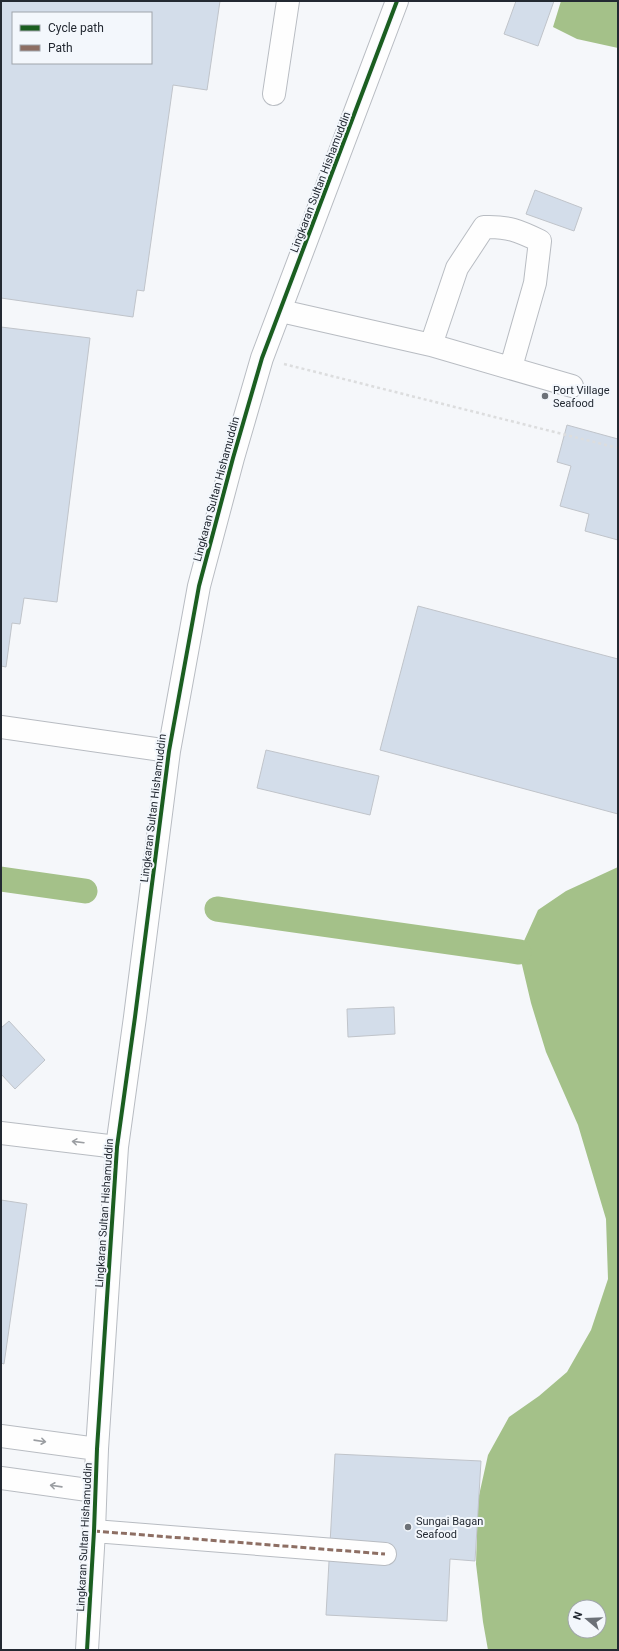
<svg xmlns="http://www.w3.org/2000/svg" width="619" height="1651" font-family="Roboto,sans-serif">
	<rect width="100%" height="100%" fill="#f5f7fa"/>
	<path fill="#a4c189" fill-rule="evenodd" d="M561 1H618V48L577 39 553 27Z
		M618 867V1650H488L483 1622 476 1564 478 1500 488 1455 509 1417 539 1396 567 1372 591 1330 608 1279 606 1219 578 1125 546 1052 531 1003 519 952 538 910 566 891ZM575 1607H599V1631H575Z"/>
	<g fill="none" stroke-linecap="round" stroke-linejoin="round">
		<path stroke="#a4c189" stroke-width="25" d="M1 879 85 891
			M217 909 519 952"/>
	</g>
	<path fill="#d3ddea" stroke="#c0c4ca" fill-rule="evenodd" d="M1 1H220L207 90 173 85 144 291 137 290 133 317 1 298ZM13 13H151V63H13Z
		M516 1H554L538 46 504 34Z
		M535 190 582 208 574 231 526 214Z
		M1 327 90 338 57 602 24 598 20 624 12 623 6 667 1 666Z
		M567 425 618 439V540L585 531 589 514 560 506 571 466 557 462Z
		M418 606 618 659V814L380 750Z
		M266 750 379 776 370 815 257 788Z
		M394 1007 395 1034 348 1037 347 1009Z
		M9 1021 45 1060 15 1089 1 1074V1028Z
		M1 1200 27 1204 4 1364 1 1363Z
		M335 1454 481 1461 475 1561 450 1559 447 1621 326 1615Z"/>
	<g fill="none" stroke-linecap="round" stroke-linejoin="round">
		<g stroke="#b8bcc2" stroke-width="24">
			<path id="minor" d="M274 94 288 1
				M281 311 431 345 457 268 484 227C508 226 519 231 540 241L535 283 511 367
				M431 345 572 386
				M1 727 169 751
				M1 1133 117 1147
				M1 1436 97 1449
				M1 1478 95 1491
				M94 1531 385 1554
				M87 1650 94 1531 97 1449 117 1147 135 1017 169 751 199 586 233 458 262 358 397 1"/>
		</g>
		<path stroke="#dcddde" stroke-width="2.5" stroke-dasharray="3 3" stroke-linecap="butt" d="M284 364 618 448"/>
		<use href="#minor" stroke="#fefefe" stroke-width="22"/>
		<path stroke="#8d6e63" stroke-width="3" stroke-dasharray="6 3" stroke-linecap="butt" d="M94 1531 385 1554"/>
		<g stroke="#f3f7fc" stroke-width="6">
			<path id="cycleway" d="M87 1650 94 1531 97 1449 117 1147 135 1017 169 751 199 586 233 458 262 358 397 1"/>
		</g>
		<use href="#cycleway" stroke="#1b5e20" stroke-width="4"/>
	</g>
	<defs><path id="oneway-shaft" d="M-6 0H5M1.5-3L5.5 0L1.5 3" fill="none" stroke-width="1.6" stroke-linecap="round" stroke-linejoin="round"/></defs>
	<g stroke="#9b9ea2">
		<use href="#oneway-shaft" transform="translate(78 1142) rotate(-173)"/>
		<use href="#oneway-shaft" transform="translate(40 1441) rotate(8)"/>
		<use href="#oneway-shaft" transform="translate(56 1486) rotate(-172)"/>
	</g>
	<g fill="#6c7178" stroke="#f3f7fc" stroke-width="1.5">
		<circle cx="545" cy="396" r="4"/>
		<circle cx="408" cy="1527" r="4"/>
	</g>
	<g text-anchor="middle" stroke-width="4" stroke-linejoin="round" paint-order="stroke">
		<g font-size="11" fill="#232932" stroke="#f3f7fc">
			<text transform="translate(320 182) rotate(-69)" y="4">Lingkaran Sultan Hishamuddin</text>
			<text transform="translate(216 489) rotate(-75)" y="4">Lingkaran Sultan Hishamuddin</text>
			<text transform="translate(153 808) rotate(-83)" y="4">Lingkaran Sultan Hishamuddin</text>
			<text transform="translate(104 1213) rotate(-86)" y="4">Lingkaran Sultan Hishamuddin</text>
			<text transform="translate(84 1537) rotate(-87)" y="4">Lingkaran Sultan Hishamuddin</text>
		</g>
		<g font-size="11" fill="#232932" stroke="#f3f7fc" text-anchor="start">
			<text x="553" y="394">Port Village<tspan x="553" dy="13">Seafood</tspan></text>
			<text x="416" y="1525">Sungai Bagan<tspan x="416" dy="13">Seafood</tspan></text>
		</g>
	</g>
	<rect width="619" height="1651" fill="none" stroke="#232932" stroke-width="4"/>
	<rect x="12" y="12" width="140" height="52" fill="#f3f7fc" stroke="#a0a5ab"/>
	<rect x="20" y="25" width="20" height="6" fill="#1b5e20" stroke="#a0a5ab"/>
	<text x="48" y="32" font-size="12" fill="#232932">Cycle path</text>
	<rect x="20" y="45" width="20" height="6" fill="#8d6e63" stroke="#a0a5ab"/>
	<text x="48" y="52" font-size="12" fill="#232932">Path</text>
	<g transform="translate(587 1619) rotate(289)"><circle r="19" fill="#f3f7fc" stroke="#a0a5ab"/>
	<path d="M0-3L7 15L0 10L-7 15Z" fill="#6c7178"/>
	<text y="-6" font-size="11" font-weight="bold" text-anchor="middle" fill="#232932">N</text>
	</g>
</svg>
